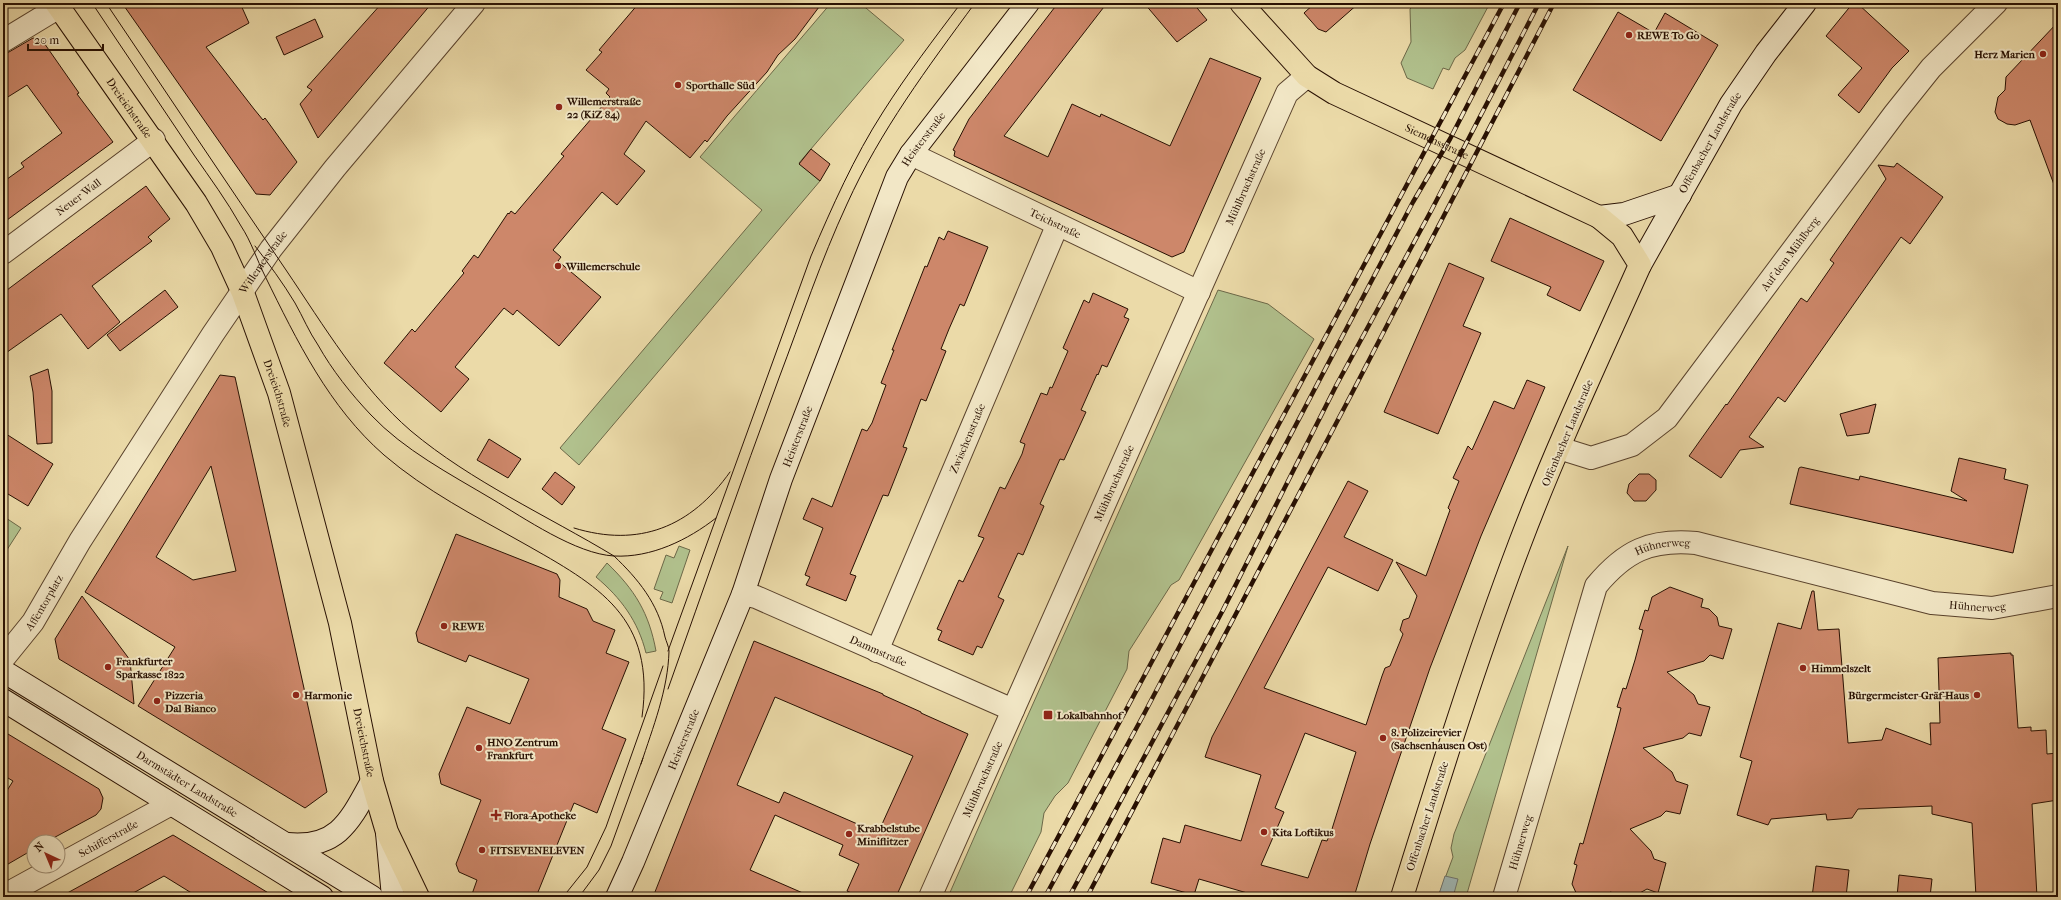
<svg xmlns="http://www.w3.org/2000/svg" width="2061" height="900" font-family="'IM FELL French Canon',serif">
	<rect width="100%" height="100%" fill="#ebdaa8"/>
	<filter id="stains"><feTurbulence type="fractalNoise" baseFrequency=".005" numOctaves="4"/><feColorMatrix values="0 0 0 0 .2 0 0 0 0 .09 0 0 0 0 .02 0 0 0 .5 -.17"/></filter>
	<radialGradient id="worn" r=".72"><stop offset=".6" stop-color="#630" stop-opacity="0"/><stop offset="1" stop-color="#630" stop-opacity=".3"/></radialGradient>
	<path fill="#b1c18d" stroke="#6c6848" d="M831 3H860L904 40 799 163 820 181 579 465 560 448 762 210 700 157Z
		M1415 3H1490L1465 50 1455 58 1449 70 1443 68 1433 89 1407 78 1401 63 1411 42 1410 9Z
		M1218 290 1268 304 1314 339 1179 580 1171 585 1129 651 1127 669 1068 783 1055 796 1044 813 1041 832 1009 897H948L1024 724Z
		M3 516 21 528 3 556Z
		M679 546 690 550 672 603 660 599 663 592 654 589 666 555 674 558Z
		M1568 546 1466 897H1438L1453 857 1451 848 1454 834Z
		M607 563C635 590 649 613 656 651L646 653C638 621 621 598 596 577Z"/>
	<path fill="#9fb7b5" stroke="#6f746d" d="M1445 876 1458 879 1453 897H1438Z"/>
	<path fill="#cd876a" stroke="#281002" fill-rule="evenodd" d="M122 3H240L249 23 206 47 254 109 263 120 265 118 297 162 270 195 256 194Z
		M382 3H432L318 138 300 104 312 90 307 87Z
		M639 3H822L795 39 778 55 767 72 727 116 707 142 705 140 690 158 646 121 624 154 645 171 617 205 602 192 553 250 561 257 558 261 601 297 559 346 517 310 513 315 504 308 455 367 469 379 441 412 384 363 412 329 415 332 464 273 462 271 474 255 478 258 508 213 509 214 511 211 515 214 564 156 561 154 610 97 606 93 609 89 586 70 602 52 599 50Z
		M1058 3H1107L1004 136 1048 157 1072 104 1100 117 1101 114 1170 146 1210 58 1261 78 1184 252 1172 257 954 156 955 151 953 150 969 119Z
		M1144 3H1193L1207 20 1177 42Z
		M1315 3H1359L1326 32 1318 29 1304 13Z
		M1853 3H1857L1909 51 1892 68 1859 113 1838 95 1862 68 1826 36Z
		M1618 12 1654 33 1665 13 1718 45 1661 141 1573 90Z
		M315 19 323 37 284 55 276 37Z
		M2058 22V190H2056L2030 120 2015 125 2007 124 1998 119 1995 112 1998 97 2005 90 2006 77Z
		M33 38 42 40 79 93 77 94 113 142 3 223V182L24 167 21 163 62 133 27 85 3 100V53L9 52Z
		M811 149 830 164 820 181 799 164Z
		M1897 163 1943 197 1910 244 1901 237 1785 402 1778 397 1749 437 1764 447 1740 450 1721 478 1689 456 1726 404 1727 405 1801 298 1807 302 1834 263 1830 260 1886 179 1878 165 1894 167Z
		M146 186 170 219 148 237 152 241 92 286 120 322 88 349 61 314 3 355V293Z
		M1510 218 1604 261 1580 311 1547 295 1551 287 1491 261Z
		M948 231 988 247 964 306 960 304 949 329 941 349 946 351 926 401 921 399 903 447 907 448 888 496 883 495 850 574 856 576 846 601 806 585 810 577 805 575 823 528 803 519 812 498 832 507 862 429 867 431 872 423 886 385 881 383 894 350H892L925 266 927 267 939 237 944 240Z
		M1449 263 1484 278 1463 326 1481 333 1438 434 1384 412Z
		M165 290 178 307 120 351 107 335Z
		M1093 293 1128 309 1124 317 1129 319 1107 367 1102 365 1098 375 1097 374 1081 410 1086 412 1064 460 1060 459 1040 504 1044 506 1023 555 1018 553 998 597 1004 600 982 648 977 646 973 655 938 640 942 631 937 629 959 580 963 582 984 538 978 536 1000 487 1005 489 1022 454 1025 444 1020 442 1041 393 1047 395 1050 387 1052 388 1068 351 1063 348 1084 300 1089 303Z
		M48 369 52 391V443L37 444 33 392 30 376Z
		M220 375 235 377 327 792 305 808 138 706 175 647 85 592ZM211 466 236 571 193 580 156 557Z
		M1527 380 1545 387 1481 536 1430 668 1370 844 1354 897H1261L1199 879 1194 895 1151 883 1163 838 1180 843 1185 825 1241 841 1261 775 1205 757 1212 737 1348 481 1368 491 1344 537 1393 560 1378 591 1328 567 1264 688 1366 725 1382 676 1385 668 1390 666 1403 634 1400 630 1403 620 1409 618 1417 596 1396 562 1426 576 1450 510 1448 508 1459 481 1453 478 1468 446 1472 450 1494 401 1514 409ZM1305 733 1356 752 1332 829 1327 841 1322 840 1308 878 1261 865 1284 812 1275 808Z
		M1876 404 1869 433 1847 436 1840 414Z
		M3 432 53 464 28 506 3 491Z
		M489 439 521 459 508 478 477 460Z
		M1959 458 2006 469 2004 479 2028 485 2013 553 1790 504 1799 468 1801 467 1859 480 1860 476 1967 501 1951 491Z
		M555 472 575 487 562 505 542 489Z
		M1639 474H1649L1656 480V490L1646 501H1634L1627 493 1629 484Z
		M456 534 557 574 560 580 559 597 587 609 593 621 615 630 606 653 629 662 602 729 626 739 597 813 574 803 536 897H471L477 880 459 872 456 864 481 800 441 784 439 774 467 707 510 724 529 679 469 655 466 662 418 642 416 633Z
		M1670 587 1703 599 1701 607 1709 609 1717 617 1719 626 1732 629 1723 659 1710 655 1704 661 1667 672 1694 695 1698 704 1710 707 1701 736 1689 733 1683 738 1643 748 1672 772 1676 781 1688 785 1680 814 1666 811 1661 816 1630 829 1651 851 1654 859 1666 863 1658 893 1647 889 1636 895 1626 896 1610 892 1609 897H1578L1572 884 1577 865 1574 864 1580 843 1583 844 1615 731 1621 708 1617 707 1623 688 1626 689 1635 660 1643 630 1639 629 1645 610 1648 611 1652 597Z
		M1812 591H1814L1818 630 1839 629 1848 743 1882 740 1886 728 1931 745 1930 723H1940L1938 658 2011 653V655H2013L2018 728 2031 727V731L2046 730 2047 754 2058 753V800L2032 804 2037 897H1976L1972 823 1932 814V806L1858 809 1852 818 1827 820 1826 814 1771 819 1768 825 1737 815 1752 761 1740 757 1778 623 1801 629Z
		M82 596 130 660 134 704 59 659 55 639Z
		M754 641 883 694V695L921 712V713L968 734 896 897H860L847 891 859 864 839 855 843 845 775 815 750 870 812 897H653ZM775 697 913 756 878 833 784 792 779 803 737 785Z
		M3 731 99 789 103 798 101 809 96 815 46 842H34V849L3 867V797L13 781 3 775Z
		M173 835 275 897H198L164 876 126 897H60Z
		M1816 866 1849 870 1846 897H1812Z
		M1899 875 1932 879 1930 897H1897Z"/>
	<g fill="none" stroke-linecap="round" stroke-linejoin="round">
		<g stroke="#59422c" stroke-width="24">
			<g id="street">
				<path d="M3 41 59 7"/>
				<path id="s1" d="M911 154 1199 292"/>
				<path id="s2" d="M3 253 154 140"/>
				<path id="s3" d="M1559 448 1591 458 1632 445 1667 418 1895 113 1931 68 1996 3"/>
				<path id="s4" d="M743 594 756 597 1013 710"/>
				<path id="s5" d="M877 651 1057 226"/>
				<path id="s6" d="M3 659 33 622 80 541 213 334 271 249 335 168 474 3"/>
				<path id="s7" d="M3 896 171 804"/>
				<path id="s8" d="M930 897 1287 93 1307 76"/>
				<path id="s9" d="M1504 897 1596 586C1625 551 1650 539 1696 543L1932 603 1992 608 2058 596"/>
			</g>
		</g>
		<g stroke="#281002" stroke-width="24">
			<g id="secondary">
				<path d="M1599 217 1624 214 1680 195"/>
				<path id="s10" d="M1640 265 1731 104 1766 53 1805 3"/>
				<path id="s11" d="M3 671 372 897"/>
				<path d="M3 700 322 897"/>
				<path d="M387 833 393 897"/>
				<path d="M287 844C338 849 350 821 372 781"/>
				<path id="s12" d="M617 897 633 862 743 594 781 479 897 177 911 154 1028 3"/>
			</g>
		</g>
		<g stroke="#281002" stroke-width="24">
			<g id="primary">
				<path id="s13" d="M56 3 196 203 222 247 243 293 279 393 340 623 372 781 387 832 418 897"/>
				<path id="s14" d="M1241 3 1307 76 1334 93 1599 217 1622 236 1640 265C1599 357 1556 448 1520 543 1476 659 1439 778 1402 897"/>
			</g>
		</g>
		<use href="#street" stroke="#f2e7c6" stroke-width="22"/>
		<use href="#secondary" stroke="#f2e7c6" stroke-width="22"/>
		<use href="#primary" stroke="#ebdaa8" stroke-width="22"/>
		<path stroke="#281002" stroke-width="1" d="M92 3C126 54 160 104 194 155 210 178 227 201 241 226 251 241 257 260 265 276 297 341 329 407 384 455 426 491 475 516 523 543 599 586 656 617 642 717
			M106 3C166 92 226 182 286 270 324 326 360 387 411 431 472 482 546 515 614 556 638 579 658 603 665 637 666 641 669 647 669 651 668 690 653 727 641 764
			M255 246C269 264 283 283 295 303 303 317 309 332 318 345 332 370 351 394 371 415 404 450 450 474 492 499 524 518 576 554 614 556 651 558 688 540 716 518
			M574 528C639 548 691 527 730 472
			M668 651 811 256C832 207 854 157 883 112 907 74 934 39 961 3
			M668 689C705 585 741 481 779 378 801 320 821 260 847 204 880 131 928 67 975 3
			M563 897 587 867 606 827 663 666
			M579 897 599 870 611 846 643 758"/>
		<g stroke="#281002" stroke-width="4.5">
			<path id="rail" d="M1026 897 1504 3
				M1045 897 1144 714 1413 202 1450 139 1520 3
				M1069 897 1223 610 1337 384 1431 211 1539 3
				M1087 897 1351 395 1554 3"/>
		</g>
		<use href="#rail" stroke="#f2e7c6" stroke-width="3" stroke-dasharray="9" stroke-linecap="butt"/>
	</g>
	<g fill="#8f2418" stroke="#f2e7c6" stroke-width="1.5">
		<circle cx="1629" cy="35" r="4"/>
		<circle cx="2043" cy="54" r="4"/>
		<circle cx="678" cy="85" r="4"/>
		<circle cx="559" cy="107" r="4"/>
		<circle cx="558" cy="266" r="4"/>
		<circle cx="444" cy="626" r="4"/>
		<circle cx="108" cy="667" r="4"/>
		<circle cx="1803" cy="668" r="4"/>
		<circle cx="296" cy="695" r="4"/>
		<circle cx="1977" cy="695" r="4"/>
		<circle cx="157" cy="701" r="4"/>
		<rect x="1043" y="710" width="10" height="10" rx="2"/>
		<circle cx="1383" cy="738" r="4"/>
		<circle cx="479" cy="748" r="4"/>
		<path d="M494 809h4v4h4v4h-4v4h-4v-4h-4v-4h4z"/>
		<circle cx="1264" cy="832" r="4"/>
		<circle cx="849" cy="834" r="4"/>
		<circle cx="482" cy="850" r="4"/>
	</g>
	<g text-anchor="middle" stroke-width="4" stroke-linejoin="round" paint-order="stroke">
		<g font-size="11" font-weight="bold" fill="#281002" stroke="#f2e7c6" text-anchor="start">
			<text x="1637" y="39">REWE To Go</text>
			<text x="2035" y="58" text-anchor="end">Herz Marien</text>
			<text x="686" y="89">Sporthalle Süd</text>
			<text x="567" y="105">Willemerstraße<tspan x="567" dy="13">22 (KiZ 84)</tspan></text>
			<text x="566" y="270">Willemerschule</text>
			<text x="452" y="630">REWE</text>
			<text x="116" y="665">Frankfurter<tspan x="116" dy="13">Sparkasse 1822</tspan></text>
			<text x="1811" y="672">Himmelszelt</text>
			<text x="165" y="699">Pizzeria<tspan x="165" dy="13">Dal Bianco</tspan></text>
			<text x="304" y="699">Harmonie</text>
			<text x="1969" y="699" text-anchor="end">Bürgermeister-Gräf-Haus</text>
			<text x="1057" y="719">Lokalbahnhof</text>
			<text x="1391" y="736">8. Polizeirevier<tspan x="1391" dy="13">(Sachsenhausen Ost)</tspan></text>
			<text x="487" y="746">HNO Zentrum<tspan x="487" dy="13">Frankfurt</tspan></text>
			<text x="504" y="819">Flora-Apotheke</text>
			<text x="857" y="832">Krabbelstube<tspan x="857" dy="13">Miniflitzer</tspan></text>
			<text x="1272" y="836">Kita Loftikus</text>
			<text x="490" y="854">FITSEVENELEVEN</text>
		</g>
		<g font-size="11" fill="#281002" stroke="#f2e7c6">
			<text dy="4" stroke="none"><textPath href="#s13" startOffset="128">Dreieichstraße</textPath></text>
			<text dy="4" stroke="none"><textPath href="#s12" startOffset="819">Heisterstraße</textPath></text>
			<text dy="4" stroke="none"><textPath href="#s14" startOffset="244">Siemensstraße</textPath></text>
			<text dy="4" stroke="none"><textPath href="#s10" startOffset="141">Offenbacher Landstraße</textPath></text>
			<text dy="4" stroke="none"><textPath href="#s8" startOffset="777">Mühlbruchstraße</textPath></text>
			<text dy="4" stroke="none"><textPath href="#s2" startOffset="94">Neuer Wall</textPath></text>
			<text dy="4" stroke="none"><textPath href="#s1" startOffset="160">Teichstraße</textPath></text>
			<text dy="4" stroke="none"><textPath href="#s3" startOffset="326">Auf dem Mühlberg</textPath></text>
			<text dy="4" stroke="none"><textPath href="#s6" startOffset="475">Willemerstraße</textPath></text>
			<text dy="4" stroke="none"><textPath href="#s13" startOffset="452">Dreieichstraße</textPath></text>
			<text transform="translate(1567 433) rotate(-67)" y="4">Offenbacher Landstraße</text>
			<text dy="4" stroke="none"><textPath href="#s12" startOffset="495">Heisterstraße</textPath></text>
			<text dy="4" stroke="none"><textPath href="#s5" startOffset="231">Zwischenstraße</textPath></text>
			<text dy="4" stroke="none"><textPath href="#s8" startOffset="453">Mühlbruchstraße</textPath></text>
			<text dy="4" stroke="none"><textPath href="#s9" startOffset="405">Hühnerweg</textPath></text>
			<text dy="4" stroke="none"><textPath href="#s6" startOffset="70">Affentorplatz</textPath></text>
			<text dy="4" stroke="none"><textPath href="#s9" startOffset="728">Hühnerweg</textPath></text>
			<text dy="4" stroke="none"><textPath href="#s4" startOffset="147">Dammstraße</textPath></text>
			<text dy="4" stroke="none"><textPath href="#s12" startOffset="171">Heisterstraße</textPath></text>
			<text dy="4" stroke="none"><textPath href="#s13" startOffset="812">Dreieichstraße</textPath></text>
			<text dy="4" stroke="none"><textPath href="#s8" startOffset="129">Mühlbruchstraße</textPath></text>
			<text dy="4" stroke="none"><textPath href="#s11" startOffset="216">Darmstädter Landstraße</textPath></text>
			<text transform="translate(1427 816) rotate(-72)" y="4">Offenbacher Landstraße</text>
			<text dy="4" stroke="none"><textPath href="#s7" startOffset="120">Schifferstraße</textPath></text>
			<text dy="4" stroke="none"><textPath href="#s9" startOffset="57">Hühnerweg</textPath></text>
		</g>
	</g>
	<rect width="2061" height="900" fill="none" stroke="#ebdaa8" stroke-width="16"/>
	<rect x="4" y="4" width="2053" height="892" fill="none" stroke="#281002" stroke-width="2"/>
	<rect x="8" y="8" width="2045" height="884" fill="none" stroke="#281002"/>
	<g transform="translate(46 854) rotate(316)"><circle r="19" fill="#f2e7c6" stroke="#a19178"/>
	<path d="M0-3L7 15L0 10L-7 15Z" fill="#8f2418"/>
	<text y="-6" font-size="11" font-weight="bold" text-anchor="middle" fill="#281002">N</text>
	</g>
	<path d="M28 44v6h75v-6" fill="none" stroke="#281002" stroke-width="2"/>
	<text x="34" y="44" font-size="12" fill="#281002" stroke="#f2e7c6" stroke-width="3" paint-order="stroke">20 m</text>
	<rect width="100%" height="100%" filter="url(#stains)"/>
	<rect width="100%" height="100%" fill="url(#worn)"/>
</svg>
